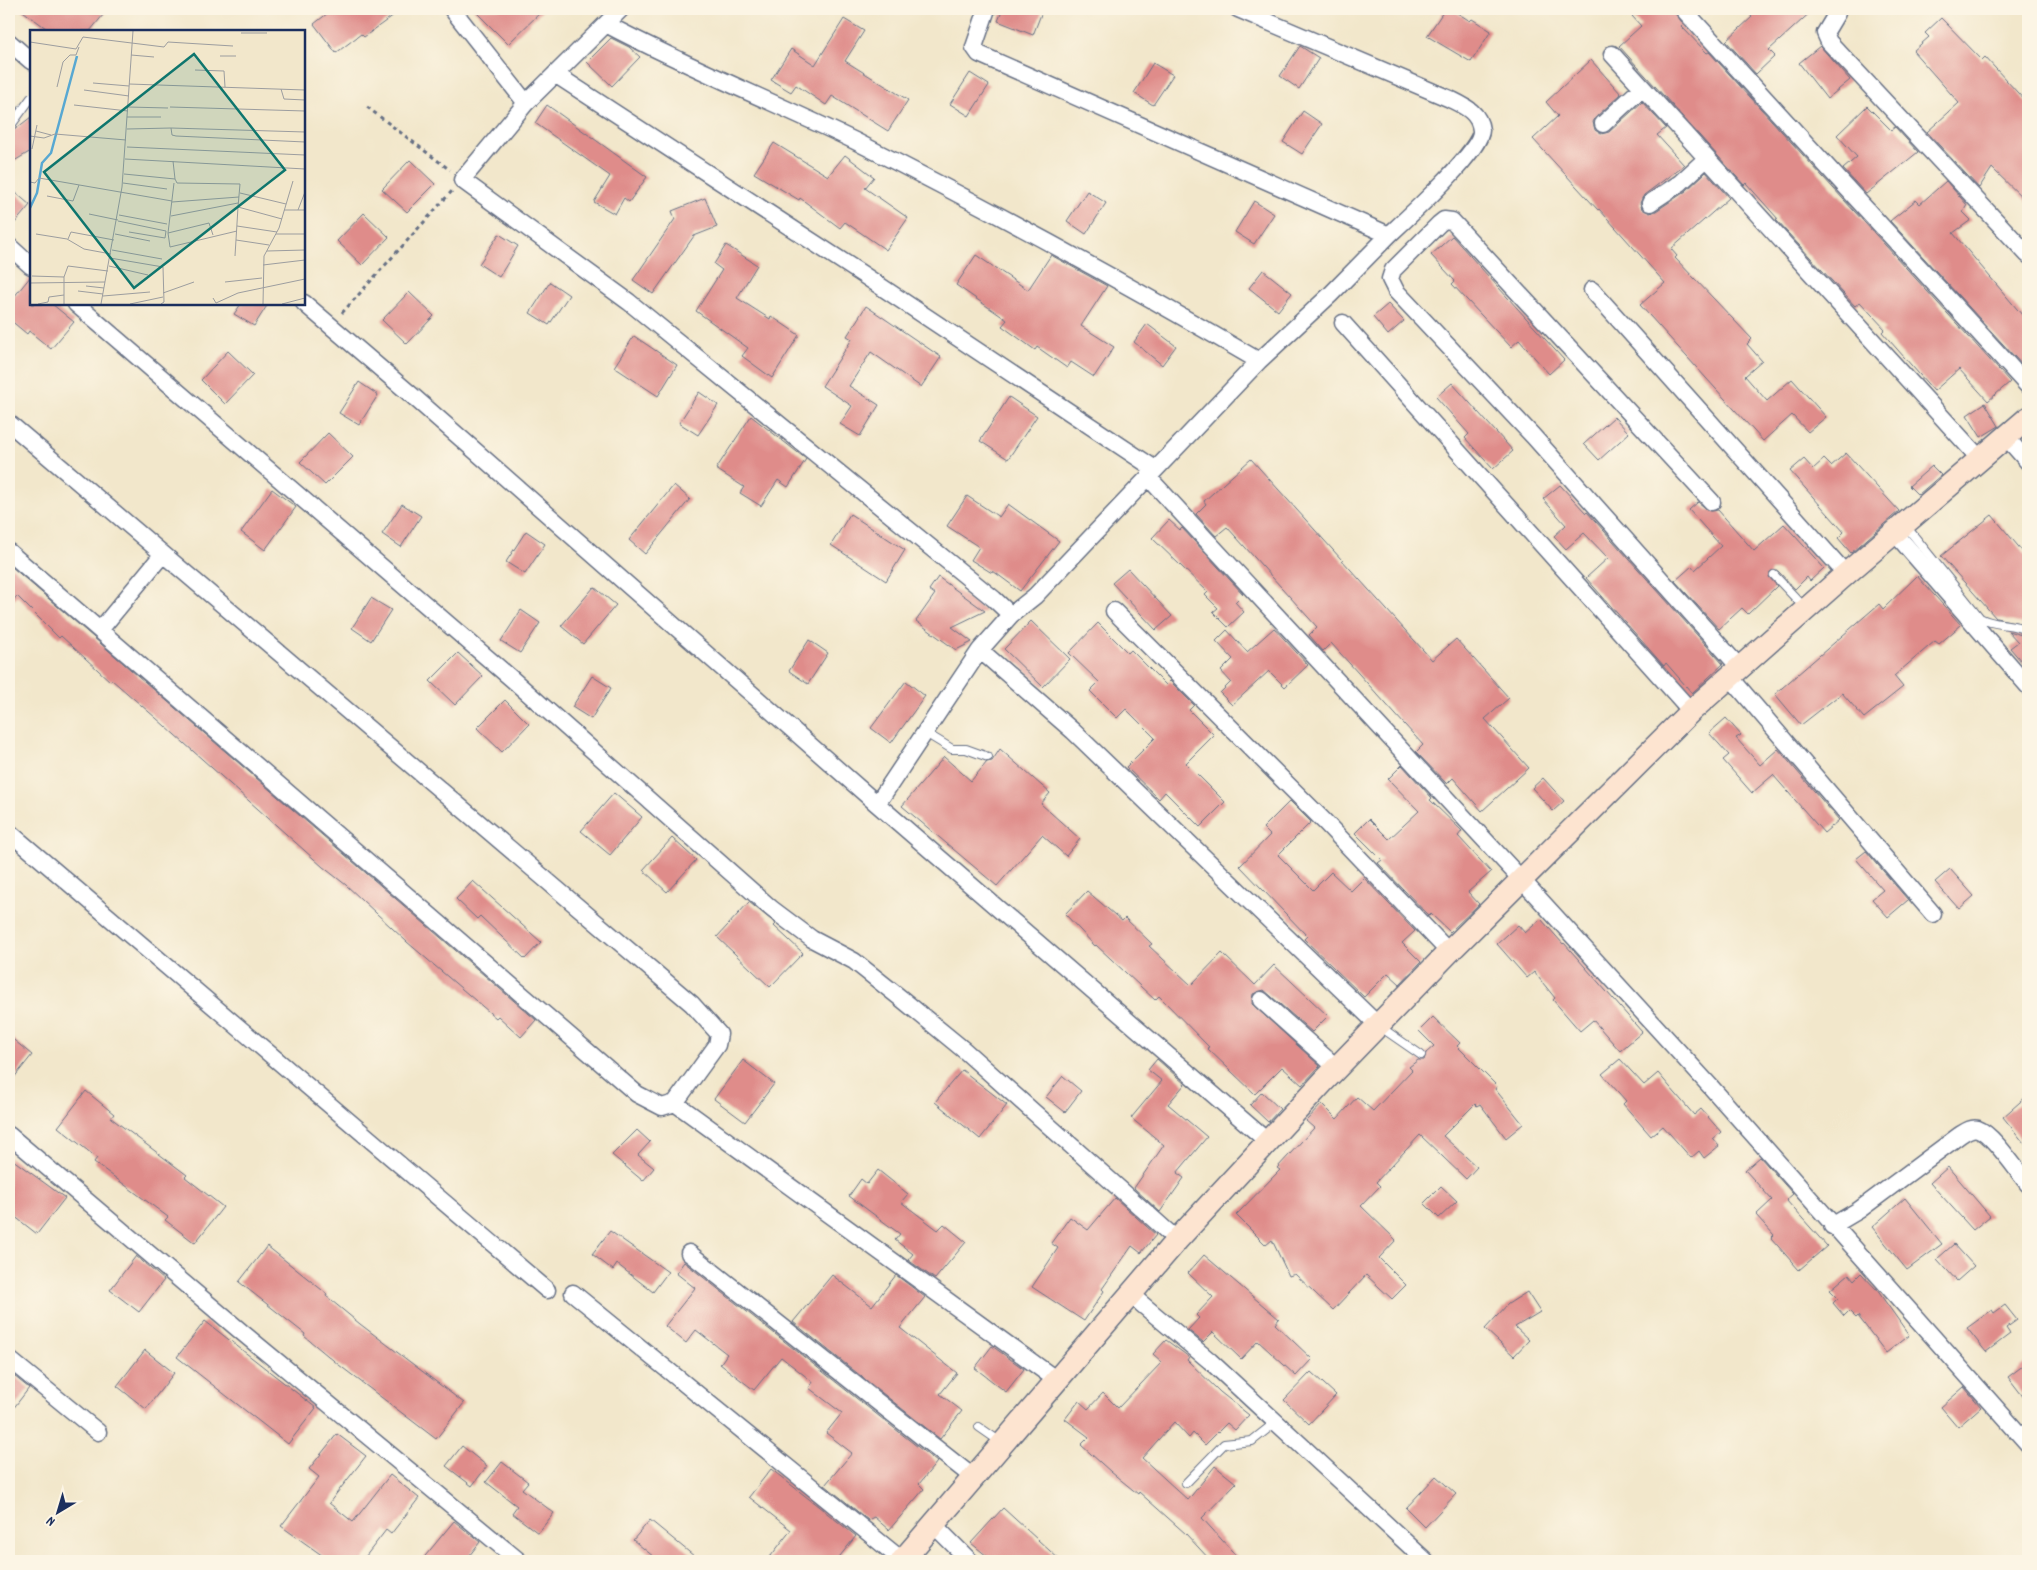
<svg xmlns="http://www.w3.org/2000/svg" width="2037" height="1570" font-family="Dekko,sans-serif">
	<rect width="100%" height="100%" fill="#fcf5e5"/>
	<filter id="ink" filterUnits="userSpaceOnUse"><feTurbulence type="fractalNoise" baseFrequency=".02" numOctaves="2"/><feDisplacementMap in="SourceGraphic" scale="10" xChannelSelector="R" yChannelSelector="G"/><feConvolveMatrix kernelMatrix="1 2 1 2 8 2 1 2 1" color-interpolation-filters="sRGB"/></filter>
	<filter id="wash" filterUnits="userSpaceOnUse"><feTurbulence type="fractalNoise" baseFrequency=".0096" numOctaves="4" result="noise"/><feDisplacementMap in="SourceGraphic" scale="20" xChannelSelector="R" yChannelSelector="G"/><feGaussianBlur stdDeviation="1.12" result="paint"/><feColorMatrix in="noise" values="0 0 0 0 0 0 0 0 0 0 0 0 0 0 0 0 0 1.4 0 .05"/><feComposite in="paint" operator="in"/></filter>
	<g filter="url(#wash)">
		<rect width="100%" height="100%" fill="#f2e7cb"/>
		<g id="blocks">
			<path fill="#df8c8a" d="M20 9H108L90 31H50Z
				M333 9H402L364 37 361 34 336 53 314 24Z
				M473 9H544L508 44Z
				M1003 9H1043L1033 35 998 21Z
				M1445 9H1451L1470 21 1472 19 1491 31 1471 62 1427 36Z
				M1640 9H1673L1683 24 1681 26 1707 53 1709 52 2010 382 1988 401 1959 369 1934 391 1882 332 1885 329 1860 302 1855 306 1776 220 1778 219 1746 183 1744 185 1619 46 1641 26 1632 16Z
				M1744 9H1814L1769 50 1775 56 1756 74 1726 41 1752 17Z
				M1941 18 1982 60 1985 57 2028 104V203L1992 168 1979 188 1927 132 1959 103 1913 51 1929 37 1925 33Z
				M844 19 864 31 845 61 908 100 888 131 832 96 826 105 796 85 791 92 771 80 791 49 815 65Z
				M611 38 629 47 640 57 612 86 587 62Z
				M1300 46 1319 58 1299 89 1280 76Z
				M1820 46 1850 80 1827 99 1799 63Z
				M1591 60 1621 94 1596 117 1593 122 1595 130 1601 134 1609 132 1642 102 1666 128 1657 135 1684 165 1644 195 1640 203 1642 209 1650 213 1656 211 1686 191 1706 172 1729 198 1671 249 1677 256 1675 258 1752 339 1747 344 1762 361 1745 376 1767 401 1792 379 1826 417 1808 432 1792 415 1763 441 1640 305 1665 283 1599 209 1598 210 1533 139 1558 116 1546 102Z
				M1153 63 1173 75 1153 105 1134 93Z
				M970 73 989 85 969 116 950 104Z
				M547 105 647 177 629 202 624 198 615 214 594 202 610 176 535 123Z
				M1867 106 1891 130 1895 127 1918 152 1866 194 1843 169 1857 157 1837 135Z
				M1303 111 1322 124 1302 154 1283 142Z
				M31 117V151L9 164V134Z
				M774 143 828 176 845 155 874 177 865 188 908 218 886 250 845 222 840 228 800 198 799 200 754 173Z
				M410 160 435 184 407 212 382 189Z
				M1946 181 1967 205 1963 212 1971 220 1953 233 2028 322V366L2025 368 1890 221 1916 200 1920 204Z
				M9 187 30 205 9 230Z
				M1087 191 1106 203 1086 234 1067 221Z
				M705 198 717 227 694 236 653 294 633 280 675 219 672 211Z
				M1254 201 1274 214 1254 244 1235 232Z
				M364 213 389 237 362 265 337 241Z
				M499 234 518 246 499 277 479 264Z
				M1452 236 1564 360 1549 374 1519 340 1511 347 1452 284 1455 281 1431 255Z
				M726 245 757 265 737 298 770 319 771 316 799 335 772 378 742 356 748 348 696 311 722 270 714 264Z
				M976 255 1028 290 1051 255 1107 286 1081 326 1114 347 1094 377 1071 362 1067 368 1037 347 1035 350 1002 326 1007 320 956 285Z
				M1263 270 1292 293 1278 311 1249 288Z
				M31 276V304H52L74 322 51 349 29 331 27 334 9 319V303Z
				M550 282 569 295 549 325 530 313Z
				M409 292 434 316 407 344 382 320Z
				M241 304H268L254 326 234 314Z
				M1388 304 1404 321 1388 335 1373 317Z
				M866 306 941 357 921 387 871 352 849 386 879 405 860 436 840 424 852 406 822 386 852 339 847 336Z
				M1147 324 1176 346 1162 365 1134 342Z
				M634 336 677 365 658 396 614 367Z
				M228 351 253 375 225 404 201 380Z
				M359 382 378 395 359 425 339 413Z
				M1452 383 1513 451 1493 469 1465 438 1469 434 1436 397Z
				M699 392 718 405 698 435 679 423Z
				M1009 397 1037 416 1008 459 980 441Z
				M1985 403 1999 426 1981 437 1967 415Z
				M751 416 806 459 788 487 778 480 761 506 740 493 744 487 716 469Z
				M1614 417 1629 433 1599 460 1584 444Z
				M328 433 353 457 325 485 300 462Z
				M1846 453 1899 511 1851 553 1838 538 1844 532 1790 471 1804 459 1813 469 1824 459 1831 466Z
				M1251 459 1432 660 1456 639 1509 698 1485 719 1529 768 1482 811 1453 778 1447 784 1416 752 1423 745 1331 643 1323 651 1309 635 1317 627 1227 527 1216 536 1196 514 1206 504 1204 501Z
				M1932 466 1941 475 1918 495 1909 486Z
				M674 485 690 499 645 554 629 540Z
				M1560 485 1586 513 1587 512 1723 664 1692 693 1666 663 1664 666 1586 578 1608 558 1584 533 1566 549 1554 536 1566 525 1543 499Z
				M272 489 296 507 265 550 241 532Z
				M967 496 999 517 1008 504 1059 541 1020 591 993 571 992 573 971 560 979 547 947 526Z
				M1698 502 1709 511 1718 510 1754 551 1784 524 1824 568 1810 581 1807 577 1795 589 1778 571H1771L1769 577 1777 586 1748 614 1742 608 1719 629 1675 581 1692 566 1695 570 1721 546 1689 510Z
				M402 504 421 516 401 547 382 534Z
				M850 514 905 550 886 581 831 545Z
				M1992 515 2028 558V625L1996 618 1941 556Z
				M1169 520 1180 530 1182 528 1243 594 1235 602 1244 612 1228 627 1213 612 1218 608 1205 595 1208 592 1152 538Z
				M526 531 545 544 525 574 506 562Z
				M12 567 536 1020 521 1037 498 1016 496 1018 407 942 346 885 323 867 156 718 112 680 110 681 61 636 59 638 17 596 9 605V570Z
				M1128 569 1172 616 1156 630 1112 583Z
				M1917 576 1961 625 1939 644 1935 641 1894 676 1903 687 1864 718 1842 693 1801 725 1775 694 1879 604 1883 609Z
				M938 577 985 611 952 627 972 642 956 650 916 621 935 594 929 590Z
				M594 587 616 605 583 644 561 626Z
				M371 598 391 610 371 641 352 628Z
				M521 610 540 623 520 653 501 641Z
				M1031 621 1070 659 1043 687 1004 649Z
				M1098 623 1128 653 1131 650 1166 685 1170 681 1194 705 1189 710 1214 735 1186 763 1225 802 1200 827 1165 792 1159 799 1126 767 1155 738 1126 709 1117 718 1090 691 1099 682 1069 653Z
				M1274 628 1308 665 1285 687 1269 671 1232 705 1220 693 1231 682 1221 671 1233 659 1216 641 1227 630 1247 652Z
				M2008 631 2028 637V669L2010 648 2018 642Z
				M809 640 828 653 808 684 789 671Z
				M458 653 483 676 455 705 430 681Z
				M592 676 611 688 591 719 572 707Z
				M906 681 925 696 891 743 871 728Z
				M505 700 529 724 502 752 477 728Z
				M1726 718 1741 735 1736 738 1760 765 1778 749 1839 820 1824 833 1773 775 1752 793 1723 760 1729 755 1709 733Z
				M1000 749 1050 793 1041 804 1080 839 1066 856 1042 835 997 886 902 806 944 757 971 781 987 762 992 761Z
				M1402 765 1432 798 1430 800 1462 831 1458 836 1491 872 1468 892 1479 904 1450 932 1431 914 1429 916 1378 863 1382 860 1355 833 1369 819 1389 839 1419 811 1388 779Z
				M1543 778 1564 801 1553 811 1532 788Z
				M614 793 642 817 610 855 581 831Z
				M1290 801 1311 822 1278 855 1313 890 1331 872 1351 891 1364 878 1415 931 1402 943 1421 962 1400 984 1388 973 1364 997 1304 939 1307 936 1240 866 1270 835 1263 828Z
				M672 838 696 860 667 892 643 870Z
				M1866 851 1908 900 1888 917 1872 899 1883 890 1856 859Z
				M1950 869 1974 896 1959 909 1935 882Z
				M473 881 541 942 525 959 480 916 477 919 456 899Z
				M1087 891 1122 921 1125 918 1152 944 1149 946 1191 985 1222 953 1255 985 1274 965 1328 1016 1312 1032 1264 990 1253 994 1252 1004 1320 1066 1302 1085 1282 1067 1255 1094 1207 1048 1209 1047 1159 996 1155 1000 1096 945 1095 946 1065 914Z
				M749 902 776 924 774 926 803 953 770 987 717 937Z
				M1541 919 1563 944 1564 943 1642 1032 1620 1051 1593 1020 1580 1031 1553 1000 1555 998 1534 972 1527 978 1497 944 1518 925 1525 933Z
				M1433 1017 1460 1043 1457 1046 1497 1086 1495 1089 1523 1124 1506 1138 1480 1104 1477 1106 1475 1104 1443 1136 1477 1167 1466 1179 1420 1135 1376 1182 1380 1186 1361 1206 1396 1240 1379 1258 1406 1285 1392 1299 1366 1275 1333 1310 1295 1274 1289 1276 1272 1240 1266 1245 1236 1215 1280 1170 1277 1168 1314 1128 1306 1121 1322 1104 1337 1119 1357 1097 1373 1111 1412 1070 1409 1067 1418 1060H1424L1426 1053 1434 1046 1419 1031Z
				M9 1036 32 1055 9 1084Z
				M1157 1059 1185 1084 1168 1104 1207 1137 1177 1173 1184 1178 1160 1212 1134 1188 1164 1145 1131 1118 1162 1081 1148 1070Z
				M1620 1059 1644 1085 1658 1073 1694 1115 1701 1109 1721 1132 1713 1139 1719 1146 1704 1158 1699 1151 1691 1158 1663 1126 1651 1136 1623 1104 1626 1101 1602 1074Z
				M743 1060 774 1084 745 1122 714 1099Z
				M962 1070 1007 1105 980 1139 935 1102Z
				M1063 1076 1081 1091 1065 1112 1046 1097Z
				M86 1091 114 1114 111 1118 187 1175 185 1177 223 1207 195 1243 165 1220 168 1217 94 1162 97 1158 58 1127Z
				M1262 1092 1280 1109 1268 1122 1250 1105Z
				M2028 1095V1148L2003 1117Z
				M637 1130 650 1142 638 1155 654 1168 643 1181 612 1155Z
				M9 1157 65 1198 37 1234 9 1212Z
				M1760 1157 1793 1194 1786 1200 1827 1246 1799 1270 1771 1238 1774 1235 1756 1215 1772 1200 1745 1170Z
				M1948 1167 1990 1216 1973 1230 1930 1183Z
				M878 1170 908 1194 901 1202 938 1230 944 1224 966 1242 935 1279 908 1260 913 1254 895 1240 900 1234 849 1196 861 1179 867 1184Z
				M1441 1186 1457 1201 1439 1218 1424 1203Z
				M1115 1198 1156 1235 1141 1253 1132 1246 1102 1289 1104 1291 1084 1321 1032 1287 1058 1248 1051 1243 1070 1217 1088 1230Z
				M1905 1198 1942 1244 1907 1270 1872 1227Z
				M610 1231 668 1272 653 1292 617 1264 613 1270 592 1254Z
				M1954 1244 1974 1266 1957 1281 1937 1259Z
				M267 1246 327 1294 326 1296 360 1324 464 1403 436 1439 339 1365 304 1336 305 1334 239 1282Z
				M1204 1255 1279 1319 1275 1324 1312 1359 1296 1376 1258 1341 1241 1359 1213 1332 1203 1342 1188 1330 1199 1318 1196 1315 1213 1297 1188 1273Z
				M136 1256 164 1280 139 1312 110 1290Z
				M684 1262 937 1462 919 1484 924 1489 889 1530 874 1517 868 1520 825 1485 852 1453 826 1433 842 1413 809 1388 813 1382 781 1357 754 1390 720 1364 727 1354 696 1330 686 1343 665 1326 695 1288 676 1273Z
				M1861 1273 1877 1290 1909 1335 1886 1353 1858 1316 1856 1318 1849 1311 1844 1316 1833 1303 1838 1298 1830 1290 1849 1274 1854 1280Z
				M832 1275 872 1306 896 1275 925 1297 900 1328 957 1373 940 1394 962 1411 940 1439 793 1322Z
				M1527 1292 1540 1312 1515 1327 1529 1340 1514 1356 1485 1329 1508 1304Z
				M2005 1305 2017 1320 2006 1328 2010 1334 1986 1352 1967 1328 1992 1310 1994 1313Z
				M205 1321 316 1408 288 1444 177 1357Z
				M1166 1340 1189 1357 1187 1360 1220 1392 1249 1415 1235 1430 1227 1423 1205 1445 1193 1433 1189 1438 1174 1422 1142 1458 1188 1500 1215 1466 1236 1483 1202 1518 1241 1561H1211L1186 1534 1139 1492 1138 1494 1111 1472 1081 1445 1089 1437 1065 1419 1079 1401 1088 1409 1103 1393 1118 1408 1162 1362 1153 1354Z
				M992 1346 1024 1369 1006 1392 975 1368Z
				M145 1350 174 1373 146 1409 117 1386Z
				M2028 1362V1403L2008 1377Z
				M9 1372 29 1388 9 1414Z
				M1311 1372 1336 1395 1309 1424 1284 1400Z
				M1964 1387 1981 1407 1958 1427 1941 1407Z
				M337 1434 366 1456 329 1503 353 1522 390 1475 419 1498 391 1534 386 1530 362 1561H330L281 1526 319 1477 309 1469Z
				M462 1446 487 1466 472 1486 446 1466Z
				M502 1462 528 1482 522 1489 554 1513 538 1533 512 1513 517 1506 486 1482Z
				M771 1469 856 1536 836 1561H767L791 1530 749 1497Z
				M1436 1476 1456 1494 1425 1527 1406 1508Z
				M1003 1508 1061 1561H993L971 1543Z
				M650 1520 700 1561H659L633 1540Z
				M454 1521 480 1542 465 1561H421Z"/>
		</g>
	</g>
	<g filter="url(#ink)">
		<use href="#blocks" fill-opacity="0" stroke="#666f84" stroke-width="1"/>
		<g fill="none" stroke-linecap="round" stroke-linejoin="round">
			<g stroke="#666f84" stroke-width="10">
				<path id="lane" d="M9 128 31 98
					M1905 525 1980 618C1996 627 2013 622 2028 631
					M1774 575 1805 608
					M924 732 952 749H966L988 757
					M1379 1026 1421 1055
					M979 1427 1002 1443
					M1186 1483 1224 1444 1252 1441 1276 1422"/>
			</g>
			<g stroke="#666f84" stroke-width="19">
				<path id="street" d="M452 9 526 103
					M621 9 526 103 462 180 629 302 994 599 1011 615 980 650
					M987 9 974 47 979 54 1389 235 1330 295 1259 361 1035 596 1011 615
					M1238 9 1450 99C1464 106 1479 112 1481 130 1483 149 1406 219 1389 235
					M1683 9 2028 386
					M1837 13 1825 33 1829 42 2028 255
					M606 24C687 67 772 101 855 141 992 210 1127 284 1259 361
					M9 42 31 61
					M1612 54 1980 459
					M555 74 862 274 1155 469
					M1603 124 1642 88
					M1650 203 1680 183 1706 159
					M9 246 31 266
					M1592 290 1846 574
					M304 303 415 398 877 804 1267 1141
					M76 304 512 679 772 909 812 939 854 961 903 1000 964 1050 1177 1240
					M1343 323 1691 711
					M9 423 692 1004 719 1034 717 1045 675 1103 662 1107 637 1094 9 552
					M2006 437 2028 462
					M1148 477 1521 879 1710 1086 2028 1444
					M1712 502 1452 221 1444 220 1439 224 1393 270 1390 279 1396 291 1533 436 1740 668
					M1894 532 2028 686
					M1114 611 1324 821 1449 952
					M100 630 162 555
					M1730 677 1933 914
					M877 804 980 650 1073 731 1378 1025
					M9 832 547 1290
					M1261 1000 1337 1068
					M675 1103 1058 1381
					M9 1135 244 1334 519 1561
					M1832 1226 1859 1210 1960 1135C1965 1132 1971 1127 1978 1129 1993 1134 2017 1171 2028 1184
					M689 1253 974 1478
					M573 1293 903 1561
					M1131 1295 1210 1361 1426 1561
					M9 1359 98 1432
					M934 1525 970 1561"/>
			</g>
			<g stroke="#666f84" stroke-width="25">
				<path id="secondary" d="M902 1561 1177 1240 1324 1081 1449 952 1691 711 1846 574 2028 418"/>
			</g>
			<path stroke="#666f84" stroke-width="3" stroke-dasharray="4 4" stroke-linecap="butt" d="M367 107 450 170
				M342 313 452 191"/>
			<use href="#lane" stroke="#fff" stroke-width="8"/>
			<use href="#street" stroke="#fff" stroke-width="16"/>
			<use href="#secondary" stroke="#fde4d0" stroke-width="22"/>
		</g>
	</g>
	<g transform="translate(30 30)">
		<rect width="275" height="275" fill="#f2e7cb"/>
		<path fill="none" stroke="#58a8d2" stroke-width="2.5" d="M0 178 7 163 12 133 21 123 47 26"/>
		<path fill="none" stroke="#9c9d9f" stroke-width="1" d="M211 3H237M0 12 46 19 53 7 134 17 138 12 203 16M101 25 124 27M190 26H206M165 40 194 41 195 57M63 53 99 56M99 54 275 60M27 57 33 32 40 25H46L49 17M251 59 254 69 275 70M54 60 99 66M44 75 98 81M98 77 138 78M140 77 275 81M97 87H131M97 99 141 98M6 101 21 105M275 102 141 98 142 105 146 106 275 112M0 106 14 108 25 104 96 110M97 117 275 125M2 119 7 95M95 129 275 139M94 144 145 149 143 131M145 149 147 153 210 154 208 177 252 189M0 152 5 153 9 148 142 171M93 153 137 159M144 153 138 203 179 193 183 205M210 163 256 174M17 166 43 171 49 155M142 172 209 167M254 180H275M268 180 275 162M59 184 88 190M89 185 137 194M141 186 208 173M88 191 136 201 135 208 99 202M207 196 247 202M138 203 140 217 207 201M6 204 37 209 54 219 81 224M85 204 120 211M246 204H275M38 209 41 202 84 210M206 210 239 215M82 220 132 229M237 221 275 220M205 226 208 177M80 228 133 237 134 272 131 274M233 235 275 230M79 236 118 245M2 246 34 247M195 252 232 248M0 253 75 252M56 256 74 258M48 261 73 264M133 263 164 252M73 266 120 262M183 268 186 273 208 263 275 249M8 274 18 272 19 267 34 265M34 274V247L38 236 78 241M71 274 92 157 103 1M100 274 133 267M233 274 234 226 249 198 263 151M252 274 275 268"/>
		<path fill="#0f766e" fill-opacity="0.15" stroke="#0f766e" stroke-width="2.5" d="M164 24 255 140 104 258 14 142Z"/>
		<rect width="275" height="275" fill="none" stroke="#1b2f5e" stroke-width="2.5"/>
	</g>
	<rect width="2037" height="1570" fill="none" stroke="#fcf5e5" stroke-width="30"/>
	<g transform="translate(58 1512) rotate(218)" stroke="#fcf5e5" stroke-width="4" paint-order="stroke">
	<path d="M0-4L9 19L0 12L-9 19Z" fill="#1b2f5e"/>
	<text y="-8" font-size="14" font-weight="bold" text-anchor="middle" fill="#1b2f5e">N</text>
	</g>
</svg>
